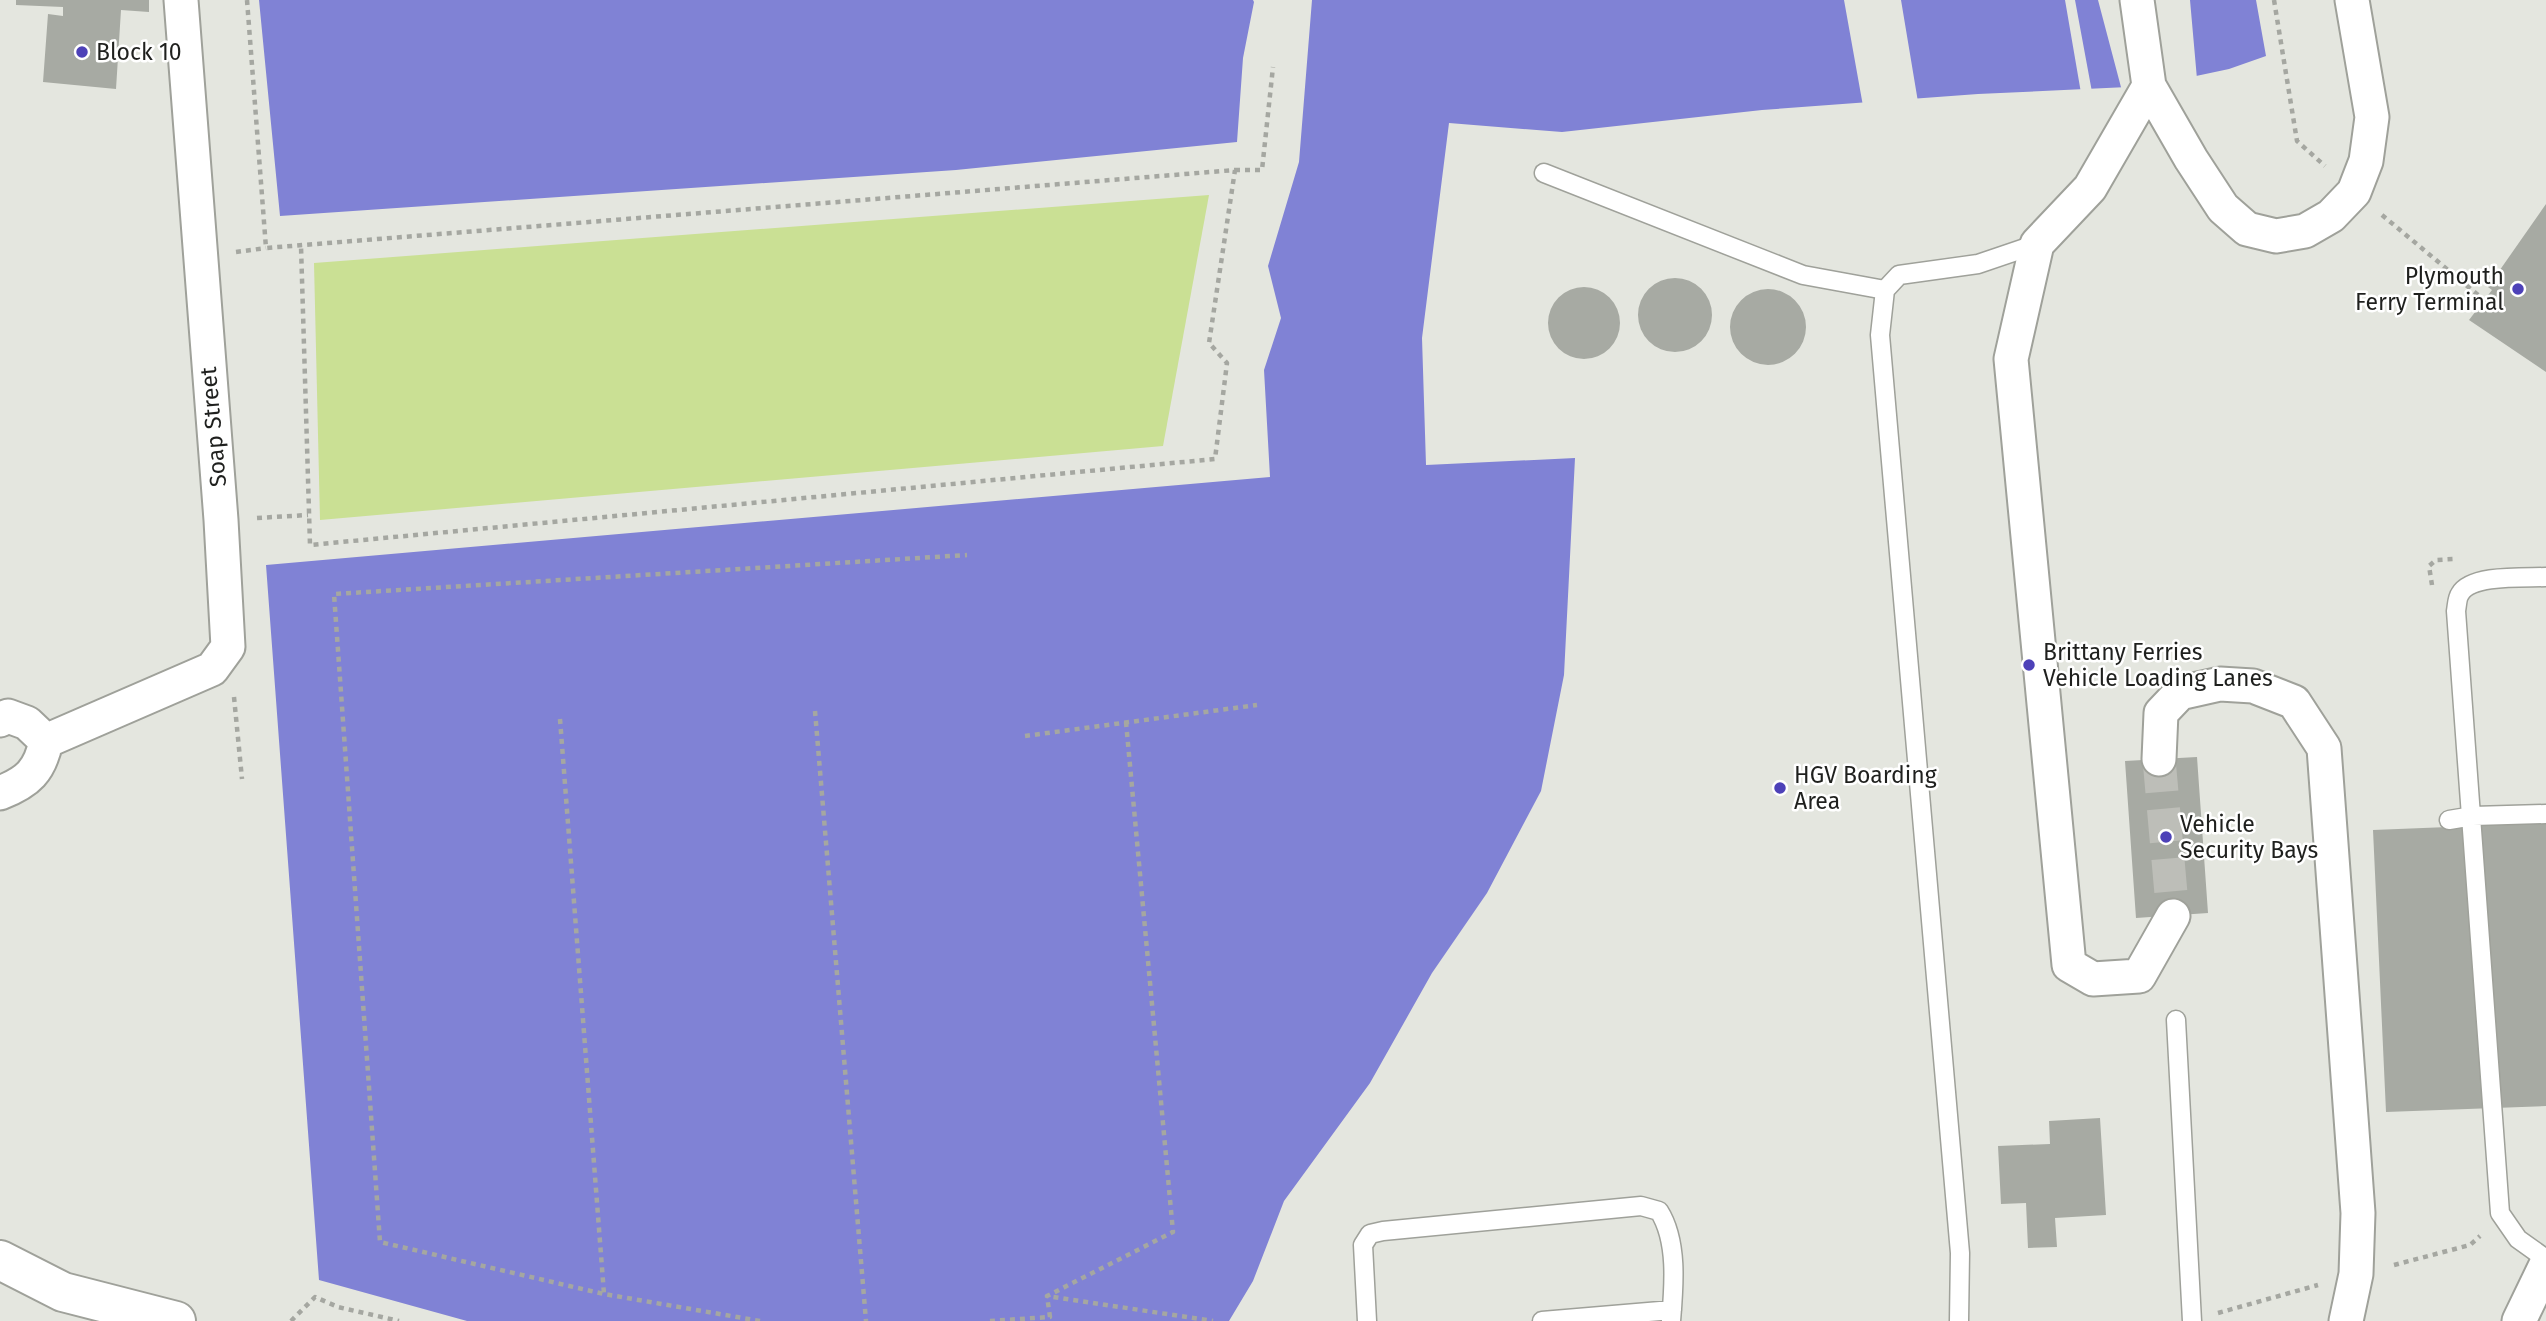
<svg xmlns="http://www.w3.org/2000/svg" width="2546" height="1321" font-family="'Fira Sans',sans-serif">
	<rect width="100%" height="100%" fill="#e4e6df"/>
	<path fill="#cae094" d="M1209 195 1163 446 320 520 314 263Z"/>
	<path fill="#8082d5" d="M259 0H1253L1254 2 1243 58 1237 142 956 170 280 216Z
		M1312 0H2256L2266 56 2229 69 2149 86 1978 94 1762 110 1562 132 1449 123 1422 338 1426 465 1575 458 1564 675 1541 791 1487 893 1432 973 1370 1083 1284 1201 1253 1281 1229 1321H467L319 1280 266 565 1270 477 1264 370 1281 318 1268 266 1299 162Z"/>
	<path fill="#e4e6df" d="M1844 0H1901L1918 102 1863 106Z
		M2065 0H2075L2092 92 2081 93Z
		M2098 0H2190L2197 79 2150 89 2122 91Z"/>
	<path fill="#a7aaa3" d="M16 0H149V12L121 10 116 89 43 82 48 14 63 16V7L16 5Z
		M2546 204V372L2469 320 2492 290 2488 287Z
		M1638 315a37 37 0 1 1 74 0a37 37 0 1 1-74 0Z
		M1548 323a36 36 0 1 1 72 0a36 36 0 1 1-72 0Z
		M1730 327a38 38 0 1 1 76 0a38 38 0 1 1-76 0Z
		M2197 757 2208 913 2136 918 2125 761Z
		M2546 823V1106L2386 1112 2373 830Z
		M2100 1118 2106 1215 2055 1218 2057 1247 2028 1248 2026 1203 2001 1204 1998 1146 2050 1144 2049 1121Z"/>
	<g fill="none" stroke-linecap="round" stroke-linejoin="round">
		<path stroke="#bdbeb8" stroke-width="33" stroke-dasharray="33 17" stroke-linecap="butt" d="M2159 759 2173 916"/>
		<g stroke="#9fa19a" stroke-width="21">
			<path id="service" d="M1544 173 1803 275 1885 290
				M2546 577C2525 578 2471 574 2460 594 2457 598 2457 606 2456 611L2500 1213 2518 1239 2546 1259
				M2449 820 2473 816 2546 814
				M2176 1020 2192 1321
				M1367 1321 1363 1245 1370 1234 1383 1231 1641 1206 1659 1211C1678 1241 1674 1286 1671 1321
				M1542 1321 1672 1310
				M1959 1321 1960 1253 1880 335 1885 290 1899 275 1978 264 2037 244"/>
		</g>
		<g stroke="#9fa19a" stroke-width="37">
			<path id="minor" d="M2137 0 2149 86 2191 159 2223 208 2247 229 2276 236 2305 231 2331 216 2354 192 2366 161 2372 117 2352 0
				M2149 86 2090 188 2037 244 2011 359 2069 965 2093 979 2139 976 2173 916
				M0 720 8 716 27 723 46 741C40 771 28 782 0 793
				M46 741 212 669 228 647 221 520 181 0
				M2159 759 2161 713 2180 693 2220 684 2253 686 2294 702 2324 748 2358 1213 2356 1274 2346 1321
				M2519 1321 2546 1265"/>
		</g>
		<g stroke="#9fa19a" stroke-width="42">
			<path id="tertiary" d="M0 1260 63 1292 176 1321"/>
		</g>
		<path stroke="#a5a7a1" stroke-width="4.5" stroke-dasharray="5 5" stroke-linecap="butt" d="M247 0 266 248 1235 170 1209 343 1227 363 1215 459 310 545 301 246
			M2274 0 2297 141 2325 166
			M1235 170H1262L1273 67
			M2382 215 2484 300
			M236 252 266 248
			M257 518 308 515
			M2432 585 2429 566 2436 560 2454 559
			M234 697 242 779
			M815 711 866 1321
			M560 719 604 1294
			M1126 722 1173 1232 1047 1296 1213 1321
			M1025 736 1257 705
			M2394 1265 2470 1245 2480 1236
			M2218 1313 2318 1285
			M291 1321 315 1297 338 1307 399 1321
			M760 1321 604 1294 380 1242 334 594 967 555
			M990 1321 1050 1317 1047 1296"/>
		<use href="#service" stroke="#fff" stroke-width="18"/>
		<use href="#minor" stroke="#fff" stroke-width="33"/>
		<use href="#tertiary" stroke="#fff" stroke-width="38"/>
	</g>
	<g fill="#4d41b8" stroke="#fff" stroke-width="2.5">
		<circle cx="82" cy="52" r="7"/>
		<circle cx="2518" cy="289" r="7"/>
		<circle cx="2029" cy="665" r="7"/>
		<circle cx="1780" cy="788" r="7"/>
		<circle cx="2166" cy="837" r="7"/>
	</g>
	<g text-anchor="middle" stroke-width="5" stroke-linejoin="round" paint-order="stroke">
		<g font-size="23" fill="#1f201e" stroke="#fff" text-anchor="start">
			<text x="96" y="60">Block 10</text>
			<text x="2504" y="284" text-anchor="end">Plymouth<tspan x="2504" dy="26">Ferry Terminal</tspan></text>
			<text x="2043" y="660">Brittany Ferries<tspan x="2043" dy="26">Vehicle Loading Lanes</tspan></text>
			<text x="1794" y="783">HGV Boarding<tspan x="1794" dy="26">Area</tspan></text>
			<text x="2180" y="832">Vehicle<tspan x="2180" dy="26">Security Bays</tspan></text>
		</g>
		<g font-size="23" fill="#1f201e" stroke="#fff">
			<text transform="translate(213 427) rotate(-95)" y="8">Soap Street</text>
		</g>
	</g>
</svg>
